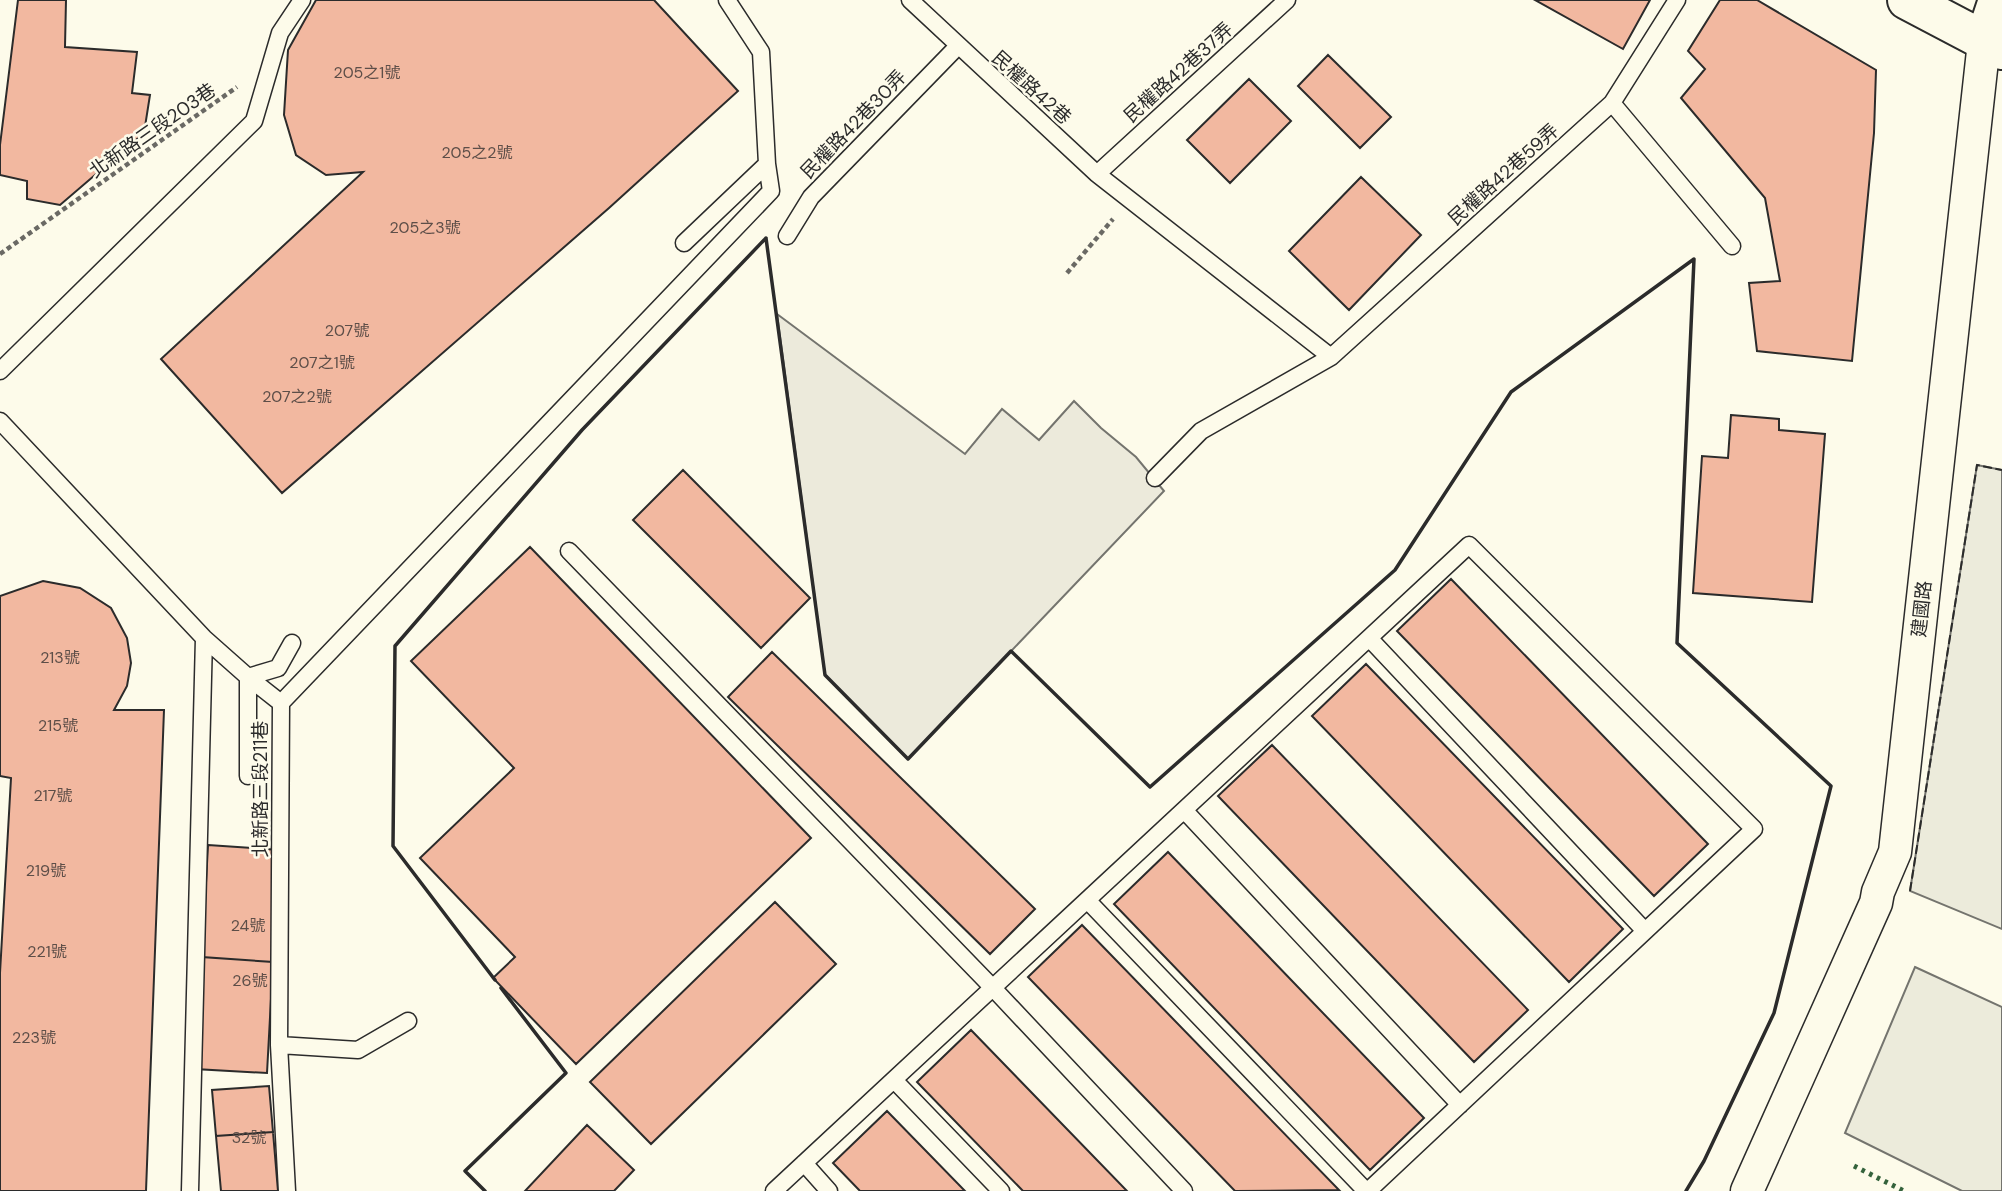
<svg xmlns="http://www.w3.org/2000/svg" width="2002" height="1191" font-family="'DM Sans','Noto Sans TC',sans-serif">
	<rect width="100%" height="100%" fill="#fdfbea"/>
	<path fill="#ecebdb" stroke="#74746e" stroke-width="2" d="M1977 465 2002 470V929L1910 891Z
		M1915 967 2002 1007V1191H1962L1845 1133Z"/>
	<path fill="#eceadb" stroke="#74746e" stroke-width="2" d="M777 314 965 454 1002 409 1039 440 1074 401 1101 428 1136 457 1164 491 908 759 825 675Z"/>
	<path fill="#f2b8a0" stroke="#2b2b2b" stroke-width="2" d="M18 0H66L65 47 137 52 132 93 150 95 144 133 60 205 27 199V181L0 175V145Z
		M316 0H654L738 91 609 208 282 493 161 359 363 172 326 175 296 155 284 115 288 50Z
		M1535 0H1650L1623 49Z
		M1720 0H1757L1876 70 1874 133 1852 361 1757 351 1749 283 1780 281 1765 198 1681 98 1705 69 1688 51Z
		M1328 55 1391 117 1360 148 1298 86Z
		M1249 79 1291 121 1230 183 1187 140Z
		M1361 177 1421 235 1349 310 1289 251Z
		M1731 415 1779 419V430L1825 434 1812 602 1693 593 1702 456 1728 458Z
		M683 470 810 598 761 648 633 520Z
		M530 547 811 838 576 1064 493 978 515 957 420 858 514 768 411 661Z
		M1451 579 1708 844 1654 896 1397 631Z
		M43 581 80 588 111 608 127 638 131 663 127 686 114 710H164L146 1191H0V973L11 778 0 776V596Z
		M772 652 1035 909 990 954 728 697Z
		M1366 664 1623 929 1569 982 1312 716Z
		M1272 745 1528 1010 1474 1062 1218 796Z
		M208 845 280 850 273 962 202 957Z
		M1168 852 1424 1118 1370 1170 1114 904Z
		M775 902 836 964 651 1144 590 1082Z
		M1082 925 1339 1190 1235 1191 1028 977Z
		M202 957 273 962 267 1073 195 1069Z
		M971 1030 1127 1191H1023L917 1082Z
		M269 1086 273 1132 216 1136 212 1090Z
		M887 1111 965 1191H860L833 1163Z
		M587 1125 634 1170 614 1191H525Z
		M273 1132 278 1191H221L216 1136Z"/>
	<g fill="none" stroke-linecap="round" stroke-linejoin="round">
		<g stroke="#2b2b2b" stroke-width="19">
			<path id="service" d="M910 0 1097 174 1331 357
				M1612 103 1732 246
				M1097 174 1287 0
				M787 236 811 197 957 47
				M684 243 767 164
				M0 371 254 121 280 33 302 0
				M0 421 204 638 248 677 281 703 279 1045 287 1191
				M1155 478 1201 431 1331 357 1612 103 1677 0
				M569 551 993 988 1184 1191
				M1369 638 1645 931
				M281 703 771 191 767 164 761 52 727 0
				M248 776V677L278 668 292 643
				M1184 810 1460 1105
				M1087 900 1366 1191
				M279 1045 358 1050 408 1021
				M894 1080 1001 1191
				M804 1163 829 1191
				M190 1191 204 638
				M774 1191 1469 545 1754 829 1368 1191"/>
		</g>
		<g stroke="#2b2b2b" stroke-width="35">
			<path id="minor" d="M1747 1191 1876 903 1878 892 1895 852 1984 42"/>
		</g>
		<g stroke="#2b2b2b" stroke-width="42">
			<path id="tertiary" d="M1907 0 2002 50
				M1984 42 1998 0"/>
		</g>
		<path stroke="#6a6964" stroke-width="4.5" stroke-dasharray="5 3.5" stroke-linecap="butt" d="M0 254 237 87
			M1067 273 1113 219"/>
		<use href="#service" stroke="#fdfbea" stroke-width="16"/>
		<use href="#minor" stroke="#fdfbea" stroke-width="32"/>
		<use href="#tertiary" stroke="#fdfbea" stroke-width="38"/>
		<path stroke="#34623c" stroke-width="5" stroke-dasharray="3.5 5" stroke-linecap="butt" d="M1854 1166 1904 1191"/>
		<path stroke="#2b2b2b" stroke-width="2" stroke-dasharray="9 3.5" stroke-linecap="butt" d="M1910 891 1977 465 2002 470"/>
		<path stroke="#2b2b2b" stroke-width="3.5" d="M766 238 825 675 908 759 1011 651 1150 787 1395 570 1511 392 1694 259 1677 643 1831 786 1774 1013 1704 1161 1686 1191
			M495 980 393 846 395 646 582 430 766 238
			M485 1191 465 1171 566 1073 501 988"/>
	</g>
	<g text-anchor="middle" stroke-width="5" stroke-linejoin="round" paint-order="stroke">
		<g font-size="16" fill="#5d4e48">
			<text x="367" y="78">205之1號</text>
			<text x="477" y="158">205之2號</text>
			<text x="425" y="233">205之3號</text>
			<text x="347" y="336">207號</text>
			<text x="322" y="368">207之1號</text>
			<text x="297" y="402">207之2號</text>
			<text x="60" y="663">213號</text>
			<text x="58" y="731">215號</text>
			<text x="53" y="801">217號</text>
			<text x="46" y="876">219號</text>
			<text x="248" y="931">24號</text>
			<text x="47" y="957">221號</text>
			<text x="250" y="986">26號</text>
			<text x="34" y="1043">223號</text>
			<text x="249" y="1143">32號</text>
		</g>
		<g font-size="19" fill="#2b2b2b" stroke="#fdfbea">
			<text transform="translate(1178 72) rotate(-42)" y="7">民權路42巷37弄</text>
			<text transform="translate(1032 87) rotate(42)" y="7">民權路42巷</text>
			<text transform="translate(853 124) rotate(-46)" y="7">民權路42巷30弄</text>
			<text transform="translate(152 130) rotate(-35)" y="7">北新路三段203巷</text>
			<text transform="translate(1503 174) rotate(-42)" y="7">民權路42巷59弄</text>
			<text transform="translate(1921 609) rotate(-84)" y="7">建國路</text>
			<text transform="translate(260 789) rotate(-90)" y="7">北新路三段211巷</text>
		</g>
	</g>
</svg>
